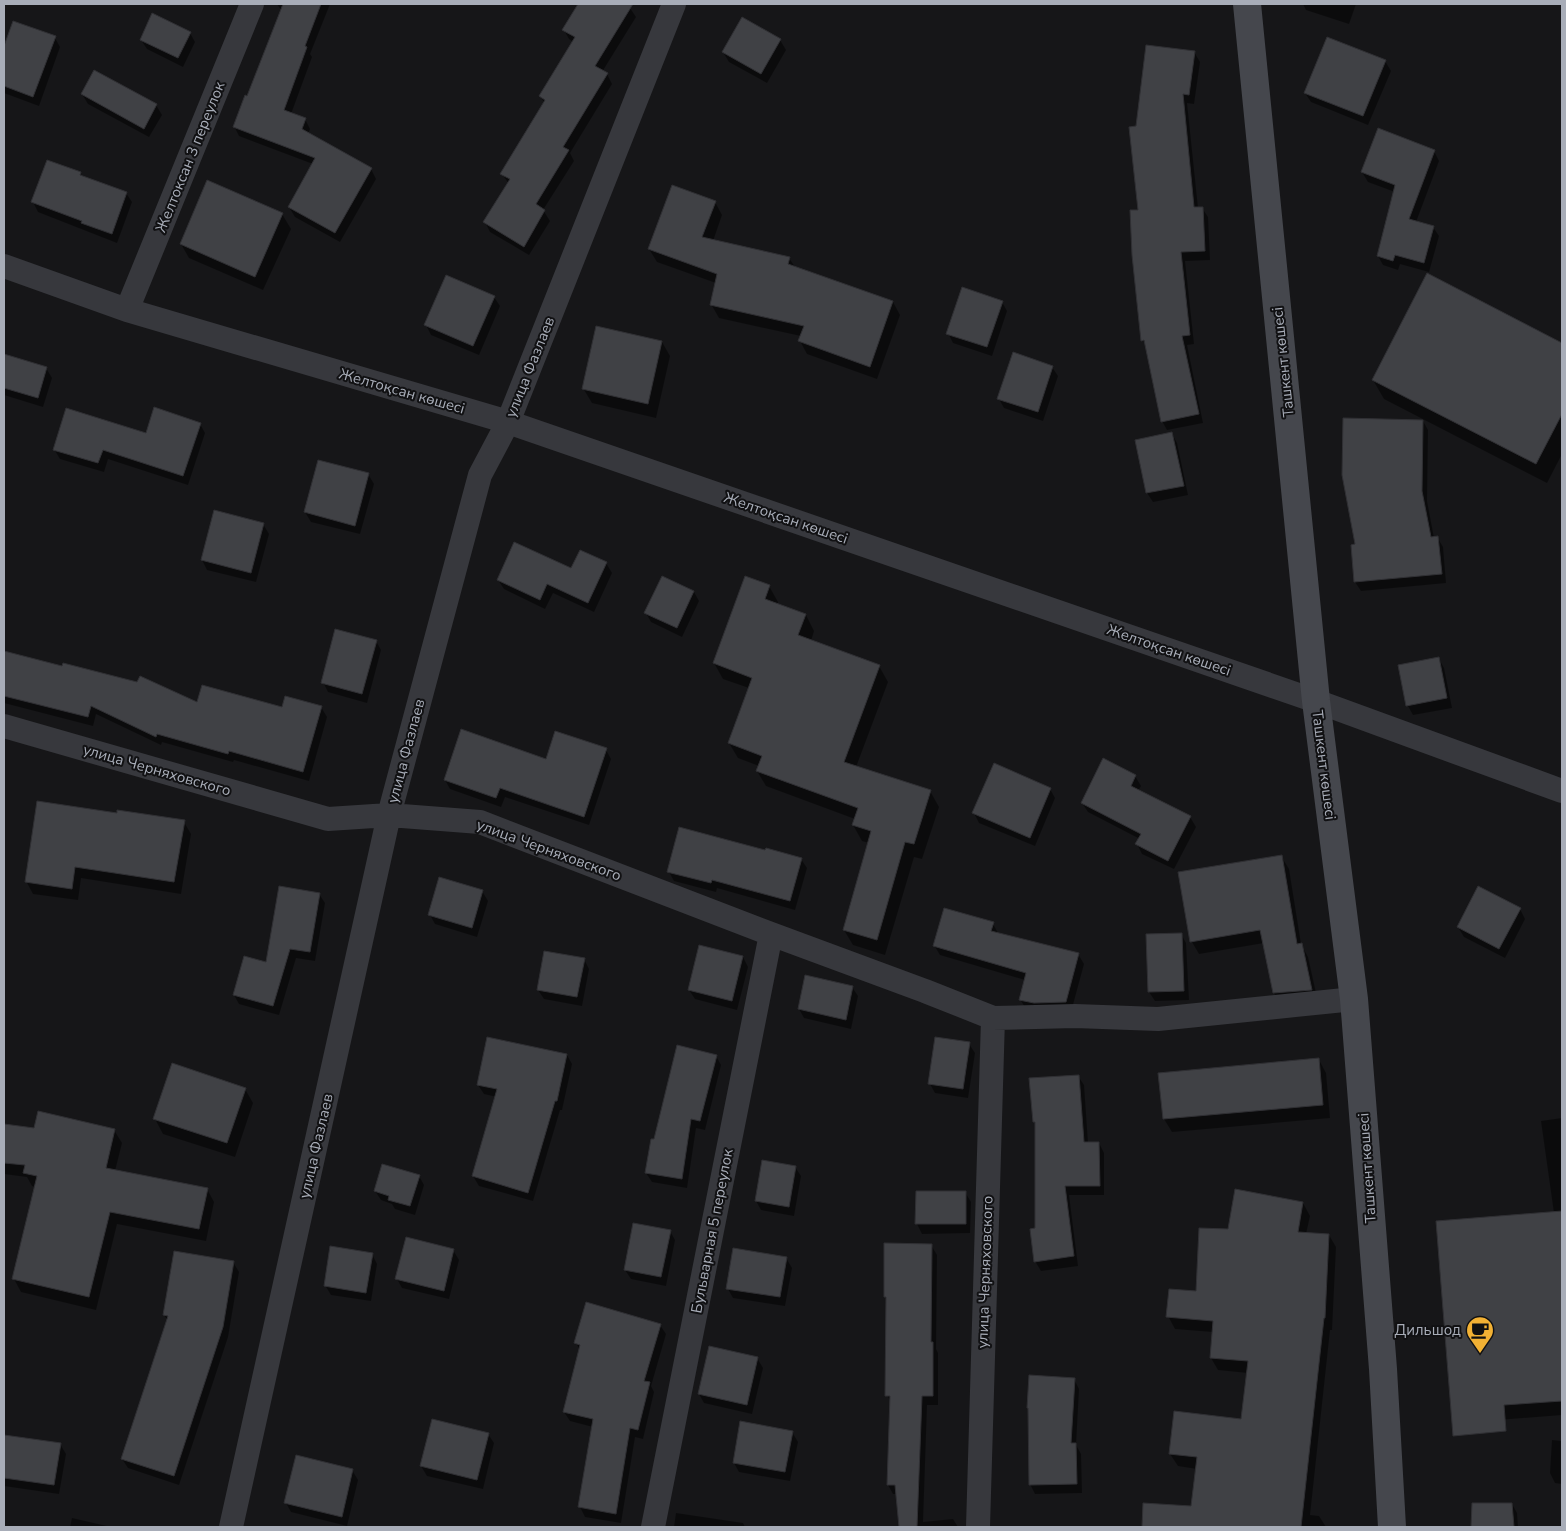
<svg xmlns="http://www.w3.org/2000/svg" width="1566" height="1531" font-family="'Nunito Sans',sans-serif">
	<rect width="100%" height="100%" fill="#161618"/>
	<path fill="#0007" d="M277 4H330L310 54 312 57 291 114 305 119 310 129 308 134 371 169 376 179 340 242 295 217 289 207 313 164 239 136 234 126 248 97 281 10Z
		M580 4H625L630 8 636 17 602 72 607 74 612 84 570 153 574 161 543 210 550 221 529 255 490 232 485 222 509 184 502 174 544 103 541 96 573 42 569 39 564 30Z
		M1303 4H1356L1349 24 1306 10Z
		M743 18 780 40 786 50 767 83 729 62 723 52Z
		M14 23 55 38 60 47 39 106 4 93V50Z
		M190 33 195 42 183 67 147 49 141 40Z
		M1194 52 1200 62 1194 104 1187 103 1198 208H1202L1208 217 1210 260 1185 261 1194 344 1187 345 1203 423 1167 430 1162 421 1147 348 1143 340 1137 127Z
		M1385 61 1391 71 1368 125 1311 102 1305 93Z
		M82 94 156 105 162 115 149 137 88 104Z
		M1434 151 1439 161 1416 222 1433 227 1439 236 1429 272 1400 264 1398 270 1383 265 1378 256 1395 192 1368 182 1362 172Z
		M80 173 82 177 126 193 132 202 117 243 38 212 33 202Z
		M715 202 722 215 713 241 789 258 795 267 893 302 900 315 877 379 807 354 800 341 801 336 719 318 711 304 716 283 657 262 649 249Z
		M282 214 291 229 263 290 189 258 181 244Z
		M1427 275 1562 344V454L1547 483 1384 399 1373 380Z
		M494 297 500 306 479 355 431 335 426 325Z
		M1002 302 1007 311 992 356 953 343 948 333Z
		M662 342 670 356 656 418 592 403 583 388Z
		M4 355 46 368 52 378 43 407 4 395Z
		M1052 367 1058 376 1043 421 1004 408 999 399Z
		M1423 421 1428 430 1427 501 1434 538 1437 537 1443 547 1446 583 1361 591 1355 582 1357 545Z
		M200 424 205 433 188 485 108 459 104 472 60 459 54 449Z
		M1172 434 1177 443 1188 495 1153 502 1147 493 1136 441Z
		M368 474 374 484 360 534 311 522 305 512Z
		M263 524 269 534 256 582 207 570 202 560Z
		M580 551 606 563 612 573 594 612 553 593 545 609 504 589 498 580 572 570Z
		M769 586 778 602 777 605 806 615 814 631 811 641 879 666 888 682 856 767 930 791 939 807 922 859 914 857 885 955 853 945 844 930 869 843 862 841 853 825 855 819 766 786 757 771 759 766 738 758 729 743 749 688 723 679 714 663Z
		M694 592 699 601 682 637 651 622 646 613Z
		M376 641 381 650 367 703 328 692 323 682Z
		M4 652 197 704 283 709 321 707 327 717 309 781 234 760 233 762 162 742 161 745 96 714 93 726 4 703Z
		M1439 659 1444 668 1452 708 1413 715 1408 706 1400 666Z
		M606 750 611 759 589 825 505 797 501 807 450 789 445 780Z
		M1135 776 1141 786 1138 791 1190 817 1196 827 1174 869 1142 854 1137 844 1140 839 1088 812 1082 803Z
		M1050 789 1055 798 1035 846 979 823 974 813Z
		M118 815 184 822 191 834 181 894 81 878 78 900 33 894 26 881Z
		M766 851 801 859 807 868 795 910 717 888 716 892 674 881 669 872Z
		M1281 856 1289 869 1301 944 1308 957 1318 1002 1282 1006 1274 993 1264 943 1199 954 1192 942Z
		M482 891 488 901 477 937 435 924 430 915Z
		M319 894 325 903 315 961 296 958 279 1015 239 1004 234 995 267 964Z
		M1520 909 1525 919 1505 958 1464 937 1458 927Z
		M993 924 998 933 1078 954 1084 964 1071 1012 1026 1009 1020 999 1025 980 940 955 934 945Z
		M1181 934 1186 943 1189 1000 1155 1001 1149 992Z
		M743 957 748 967 737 1010 695 999 689 990Z
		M584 959 589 969 582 1006 544 999 538 990Z
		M852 987 858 996 851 1029 804 1018 799 1009Z
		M969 1044 975 1053 968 1098 935 1093 930 1084Z
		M567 1055 572 1064 562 1110H560L533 1201 479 1186 473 1176 497 1097 484 1094 478 1085Z
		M716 1056 721 1065 705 1130 696 1128 687 1188 652 1182 646 1173 655 1141Z
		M1319 1060 1326 1073 1330 1118 1172 1132 1164 1119Z
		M1078 1076 1084 1085 1088 1143H1099L1104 1153V1195H1069L1078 1266 1041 1271 1035 1261 1037 1229 1036 1125 1034 1121Z
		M245 1089 253 1103 235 1157 163 1134 155 1119Z
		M1562 1118V1415L1460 1423 1554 1213 1541 1121Z
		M4 1125 35 1129 114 1130 122 1143 115 1171 207 1189 214 1202 206 1241 117 1224 96 1310 21 1292 14 1279 36 1187 32 1186 27 1177 4 1174Z
		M795 1167 801 1176 794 1216 761 1210 756 1201Z
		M419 1176 424 1185 415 1215 395 1209 392 1204 381 1200 375 1191Z
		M965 1192 971 1202 970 1233 922 1234 917 1224V1193Z
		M1303 1203 1310 1216 1306 1234 1329 1235 1336 1247 1332 1330H1330L1310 1515 1319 1516 1326 1527H1143L1144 1505 1192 1508 1197 1469 1178 1466 1170 1454 1242 1420 1248 1373 1218 1370 1211 1358 1213 1332 1175 1329 1168 1316 1197 1293 1229 1230Z
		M670 1231 675 1240 666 1286 631 1279 625 1270Z
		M931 1245 937 1255 936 1349 938 1353V1405H927L923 1522 953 1519 958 1527H900L897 1494H893L888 1485 891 1402 887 1395V1301L885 1297Z
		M453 1250 459 1260 449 1299 402 1288 397 1279Z
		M372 1254 377 1264 371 1301 331 1295 325 1285Z
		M786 1258 792 1268 785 1306 733 1298 728 1289Z
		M233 1262 239 1272 228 1337 179 1485 128 1468 122 1459 168 1321 164 1315Z
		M660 1325 666 1334 651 1386 654 1392 643 1439 635 1437 621 1523 585 1517 580 1507 593 1427 570 1421 564 1412 580 1350 576 1343Z
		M757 1358 763 1368 752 1414 704 1403 699 1394Z
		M1074 1379 1079 1389 1076 1445 1081 1454 1082 1493 1035 1494 1030 1484 1028 1408Z
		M792 1432 798 1442 790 1481 739 1472 734 1463Z
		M488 1434 494 1443 483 1489 427 1476 421 1466Z
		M5 1436 60 1444 66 1454 59 1494 4 1486Z
		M1552 1440 1562 1441V1484L1555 1483 1550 1473Z
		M352 1470 358 1480 347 1526 291 1512 286 1503Z
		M1473 1504H1512L1517 1513 1518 1527H1473Z
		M676 1513 743 1523 745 1527H674Z
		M72 1518 111 1527H70Z"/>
	<path fill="#404145" stroke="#303034" d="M283 4H321L305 46 307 47 284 110 306 118 302 129 372 168 335 233 288 207 315 158 233 127 245 95 247 96Z
		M578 4H633L595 66 608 73 563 147 569 150 536 204 545 210 524 247 483 222 510 179 500 174 545 100 539 96 575 37 562 30Z
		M152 13 191 32 178 58 140 40Z
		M742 17 781 39 761 74 722 52Z
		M13 21 56 36 33 97 4 86V46Z
		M1327 37 1386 60 1363 116 1304 93Z
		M1146 45 1195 51 1189 95 1183 94 1194 207H1203L1205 251 1181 252 1190 335 1182 336 1199 414 1161 422 1144 340 1141 341 1132 255 1130 210H1138L1129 127 1136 126Z
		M94 70 157 104 144 129 81 94Z
		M1378 128 1435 150 1409 219 1434 226 1424 263 1395 255 1393 261 1377 256 1395 185 1361 172Z
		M47 160 81 172 80 175 127 192 112 234 81 223 82 221 31 202Z
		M207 180 283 213 255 277 180 244Z
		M672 185 716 201 702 237 790 257 788 264 893 301 870 367 798 341 804 326 710 305 717 274 648 249Z
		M1427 273 1562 343V414L1536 464 1372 380Z
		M446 275 495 296 473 346 424 325Z
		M962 287 1003 301 987 347 946 334Z
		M596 326 662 341 648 404 582 389Z
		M1013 352 1053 366 1038 412 997 399Z
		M4 354 47 367 38 398 4 388Z
		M154 407 201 423 183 476 103 450 98 463 53 450 66 408 146 433Z
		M1343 418 1423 420 1422 491 1431 537 1438 536 1442 574 1354 582 1351 545 1355 544 1342 475Z
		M1172 432 1184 486 1146 493 1135 440Z
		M318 460 369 473 355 526 304 512Z
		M214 510 264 523 251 573 201 560Z
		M514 542 571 568 580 550 607 562 588 603 547 584 540 600 497 580Z
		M662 576 694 591 677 628 644 613Z
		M745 576 770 585 765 599 806 614 798 635 880 665 844 762 931 790 914 844 905 842 877 940 843 930 871 831 852 825 858 808 756 771 762 756 728 743 752 678 713 663Z
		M335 629 377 640 362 694 321 683Z
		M4 651 62 666 63 663 137 682 140 676 197 702 202 685 282 707 285 696 322 706 303 772 229 751 228 754 157 734 156 737 91 706 88 717 4 696Z
		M1439 657 1447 698 1406 706 1398 665Z
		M461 729 546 759 555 731 607 748 584 817 500 788 496 798 444 780Z
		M1103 758 1136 775 1131 786 1191 816 1168 861 1135 844 1141 834 1081 803Z
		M994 763 1051 788 1030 838 972 813Z
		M37 801 117 813V810L185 820 174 882 75 867 72 889 25 882Z
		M679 827 765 850 766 848 802 858 790 901 712 880 711 883 667 872Z
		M1282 855 1297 944 1302 943 1312 990 1273 993 1260 930 1190 942 1178 872Z
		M439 877 483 890 472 928 428 915Z
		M279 886 320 893 310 952 290 949 273 1006 233 995 244 956 266 962Z
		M1478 886 1521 908 1499 949 1457 927Z
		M944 908 994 922 991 931 1079 953 1066 1002 1034 1003 1019 1000 1026 973 933 946Z
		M1182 933 1184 991 1148 992 1146 934Z
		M699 945 743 956 732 1001 688 990Z
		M544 951 585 958 577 997 537 990Z
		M805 975 853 986 846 1020 798 1009Z
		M487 1037 567 1054 557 1101H555L528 1193 472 1176 497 1089 477 1085Z
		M935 1037 970 1042 963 1089 928 1084Z
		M677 1045 717 1055 700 1121 691 1119 682 1179 645 1173 651 1139H654Z
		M1319 1058 1323 1105 1163 1119 1158 1073Z
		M172 1063 246 1088 227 1143 153 1119Z
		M1079 1075 1084 1142H1099L1100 1186H1065L1074 1256 1034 1262 1030 1229 1035 1228V1122H1033L1029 1078Z
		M38 1111 115 1129 106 1168 208 1188 199 1229 110 1212 89 1297 12 1279 37 1176 23 1173 25 1165 4 1163V1124L34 1128Z
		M762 1160 796 1166 789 1207 755 1201Z
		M382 1164 420 1175 410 1206 388 1200 389 1196 374 1191Z
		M1235 1189 1303 1202 1298 1232 1329 1234 1325 1318H1324L1301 1527H1142L1143 1503 1191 1506 1197 1457 1169 1454 1174 1411 1241 1419 1248 1361 1210 1358 1213 1321 1166 1317 1169 1289 1196 1291 1199 1228 1228 1229Z
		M916 1191H966V1224H915Z
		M1562 1211V1401L1504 1405 1506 1431 1453 1436 1436 1221Z
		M633 1223 671 1230 661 1277 624 1270Z
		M406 1237 454 1249 444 1291 395 1279Z
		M884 1243 932 1244 931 1342H933V1396H922L917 1527H899L895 1485H887L890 1396H885L886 1297H884Z
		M330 1246 373 1253 366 1293 324 1286Z
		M733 1248 787 1257 780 1297 726 1289Z
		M174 1251 234 1261 223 1327 174 1476 121 1459 168 1316 163 1315Z
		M586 1302 661 1324 644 1381 650 1382 638 1430 630 1428 616 1514 578 1507 593 1419 563 1412 580 1345 574 1343Z
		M709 1346 758 1357 747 1405 698 1394Z
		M1029 1375 1075 1378 1071 1443H1076L1077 1484 1029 1485 1028 1408H1027Z
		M432 1419 489 1433 477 1480 420 1466Z
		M740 1421 793 1431 785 1472 733 1463Z
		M4 1435 61 1443 54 1485 4 1478Z
		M296 1455 353 1469 342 1517 284 1503Z
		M1472 1503H1512L1514 1527H1471Z"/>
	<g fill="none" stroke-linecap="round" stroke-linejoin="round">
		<path stroke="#37383d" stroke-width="24" d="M4 266 127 310 508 422 1316 701 1562 791
			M127 310 252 4
			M4 726 328 819 389 815 480 822 771 934 925 991 993 1018 1075 1016 1158 1019 1354 999
			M231 1527 389 815 480 475 508 422 674 4
			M653 1527 771 934
			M978 1527 993 1018"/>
		<path stroke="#45474d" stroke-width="28" d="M1247 4 1316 701 1354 999 1383 1369 1392 1527"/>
	</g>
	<defs>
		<g id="cafe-pin" transform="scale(1.4375)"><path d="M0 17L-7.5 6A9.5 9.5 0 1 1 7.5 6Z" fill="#f2b134" stroke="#111113"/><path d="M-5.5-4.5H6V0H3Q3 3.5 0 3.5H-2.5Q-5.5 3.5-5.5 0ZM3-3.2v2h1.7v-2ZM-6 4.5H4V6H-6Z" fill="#111"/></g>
	</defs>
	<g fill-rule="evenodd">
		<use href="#cafe-pin" x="1480" y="1330"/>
	</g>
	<g text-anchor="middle" stroke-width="4" stroke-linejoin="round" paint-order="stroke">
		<g font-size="15" fill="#a8adb8" stroke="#111113">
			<text transform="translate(190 157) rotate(-68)" y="5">Желтоксан 3 переулок</text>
			<text transform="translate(1283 362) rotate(-96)" y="5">Ташкент көшесі</text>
			<text transform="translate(530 367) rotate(-68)" y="5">улица Фазлаев</text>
			<text transform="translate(402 391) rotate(16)" y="5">Желтоқсан көшесі</text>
			<text transform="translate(786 518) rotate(19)" y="5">Желтоқсан көшесі</text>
			<text transform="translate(1169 650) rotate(19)" y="5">Желтоқсан көшесі</text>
			<text transform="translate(406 751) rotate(-75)" y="5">улица Фазлаев</text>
			<text transform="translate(1324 765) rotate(83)" y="5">Ташкент көшесі</text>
			<text transform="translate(157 770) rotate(16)" y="5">улица Черняховского</text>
			<text transform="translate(549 850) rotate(20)" y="5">улица Черняховского</text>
			<text transform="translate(316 1146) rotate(-77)" y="5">улица Фазлаев</text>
			<text transform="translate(1367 1168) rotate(-94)" y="5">Ташкент көшесі</text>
			<text transform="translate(712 1231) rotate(-79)" y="5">Бульварная 5 переулок</text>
			<text transform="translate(985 1272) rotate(-88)" y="5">улица Черняховского</text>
		</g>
		<g font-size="15" fill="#a8adb8" stroke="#111113" text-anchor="end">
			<text x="1461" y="1335">Дильшод</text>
		</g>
	</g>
	<rect width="1566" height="1531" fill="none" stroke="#a8adb8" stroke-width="10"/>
</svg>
